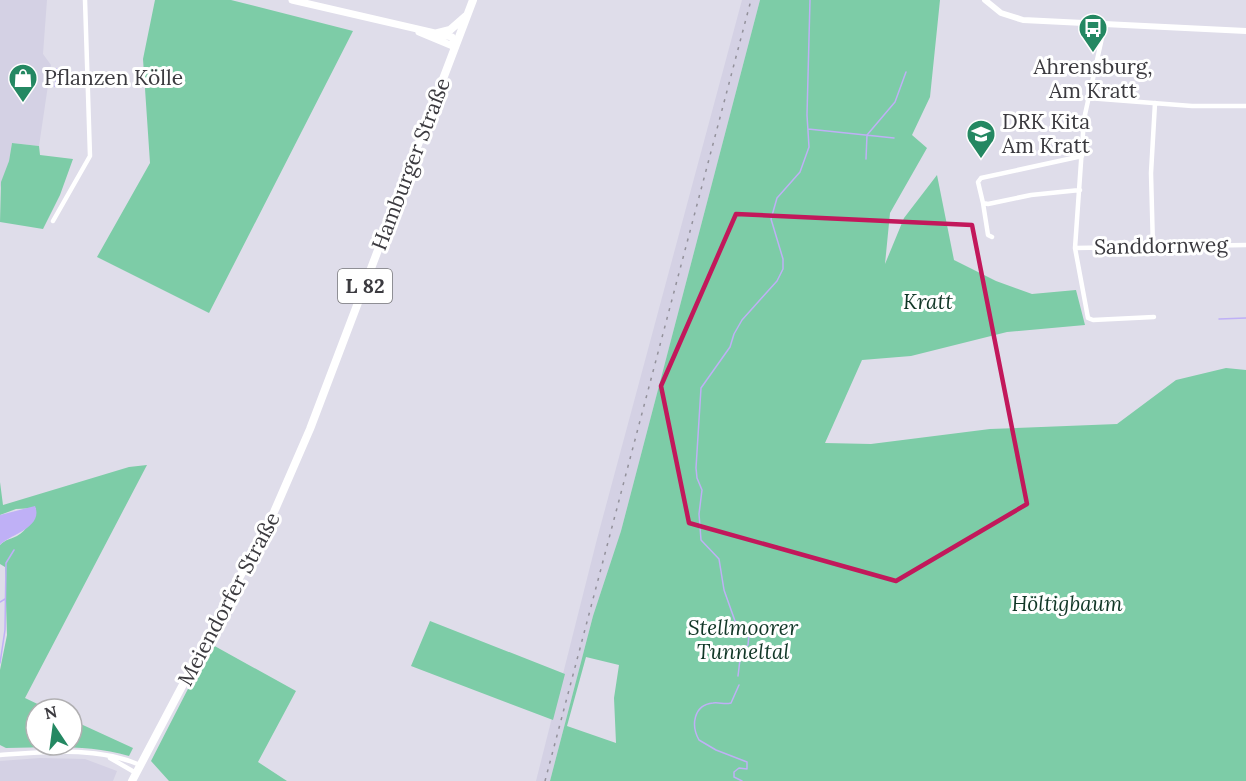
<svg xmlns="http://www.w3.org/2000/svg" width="1246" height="781" font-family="Lora,serif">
	<rect width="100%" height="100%" fill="#dfddea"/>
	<path fill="#d4d1e4" d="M0 0H47L43 54 51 65 39 146 12 143 9 161 0 188Z
		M742 0H760L621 531 593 616 550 781H536L597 539Z
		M40 758 85 759 117 771 113 781H0V761Z"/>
	<path fill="#7dcca7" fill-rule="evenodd" d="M155 0H231L353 31 209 313 97 257 150 163 143 59Z
		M760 0H940L930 97 912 135 927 148 890 213 885 264 904 218 937 175 954 260 996 281 1032 294 1076 290 1085 325 1007 332 911 356 862 360 825 443 871 444 990 429 1117 424 1176 380 1226 368 1246 370V781H550L593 616 621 531ZM586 657 619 665 614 698 616 743 567 726Z
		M12 143 39 146 40 155 73 159 60 195 43 229 0 222 1 182 9 161Z
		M147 465 25 698 48 709H36V745H72V720L133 748 129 756C88 744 48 747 6 748L0 745V670L7 635 5 567 0 564V545C6 539 9 540 17 536 28 530 31 519 36 508L16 509 0 515V482L3 505 129 467Z
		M430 621 565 674 553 720 411 666Z
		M211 644 296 691 258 762 287 781H169L151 761Z"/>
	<path fill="#bfb0f6" d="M56 68 72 74 74 86 54 87 56 79 53 71Z
		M35 506C44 528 9 535 0 545V515Z"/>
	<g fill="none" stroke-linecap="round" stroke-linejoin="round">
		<path stroke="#bfb0f6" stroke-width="1.5" d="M808 129 894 138
			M866 159 867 135 895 102 906 72
			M1219 319 1246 318
			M0 602 5 599
			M0 663 5 630 6 563 14 550
			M738 676 741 651 748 645 749 634 735 621 724 590 719 559 701 540 699 514 702 490 697 478 696 468 701 388 730 347 734 334 742 320 777 281 783 269V259L771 219 777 198 800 172 809 147 807 115 810 0
			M739 685 731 703C724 705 720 702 713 703 693 705 691 726 699 740L716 750 747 762V769L739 768 734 772V777L742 781"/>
		<path stroke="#fff" stroke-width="4.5" d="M1105 24 1084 119 1075 248 1088 318 1093 320 1154 317
			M1088 98 1192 106H1246
			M1080 190 1031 195 988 204 983 203 978 182 981 178 1082 156
			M983 203 988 235 992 237
			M53 221 90 156 85 0
			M1075 248 1246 245
			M1153 248 1151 173 1155 103
			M0 755C46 752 97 746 140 765
			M110 758 136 773"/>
		<path stroke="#fff" stroke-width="6" d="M985 0 1001 13 1023 20 1246 31"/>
		<path stroke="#fff" stroke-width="7" d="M292 0 452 37 455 47
			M419 32 455 47"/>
		<path stroke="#fff" stroke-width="8" d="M438 33 450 30 466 16
			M132 781 274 512 310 429 473 0"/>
		<path stroke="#93919b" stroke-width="1.5" stroke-dasharray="3 6" stroke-linecap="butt" d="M545 781 751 0"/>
	</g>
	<path fill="none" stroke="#c2185b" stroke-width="4.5" stroke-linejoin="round" d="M736 214 972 225 1027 504 896 581 689 523 661 386Z"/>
	<defs>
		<g id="bus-pin" transform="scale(1.5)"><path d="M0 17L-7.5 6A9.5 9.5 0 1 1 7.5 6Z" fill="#248862" stroke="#fff"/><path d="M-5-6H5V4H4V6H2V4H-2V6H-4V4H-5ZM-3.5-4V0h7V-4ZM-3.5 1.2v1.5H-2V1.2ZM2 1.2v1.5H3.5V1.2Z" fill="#fff"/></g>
		<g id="shop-pin" transform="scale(1.5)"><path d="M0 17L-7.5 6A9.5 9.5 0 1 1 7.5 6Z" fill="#248862" stroke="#fff"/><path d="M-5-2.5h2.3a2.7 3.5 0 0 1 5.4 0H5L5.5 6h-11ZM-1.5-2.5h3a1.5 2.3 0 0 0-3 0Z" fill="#fff"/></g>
		<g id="school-pin" transform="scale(1.5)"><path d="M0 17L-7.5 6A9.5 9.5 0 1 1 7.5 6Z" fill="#248862" stroke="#fff"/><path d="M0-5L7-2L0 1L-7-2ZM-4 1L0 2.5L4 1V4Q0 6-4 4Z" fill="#fff"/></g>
	</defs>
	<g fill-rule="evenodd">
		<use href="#bus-pin" x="1093" y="28"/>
		<use href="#shop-pin" x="23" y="78"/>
		<use href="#school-pin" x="981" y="134"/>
	</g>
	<g text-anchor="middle" stroke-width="6" stroke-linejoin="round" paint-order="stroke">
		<rect fill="#fff" stroke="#767579" stroke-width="1.5" x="338" y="269" width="54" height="34" rx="4.5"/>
		<g font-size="20" font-weight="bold" fill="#3b3a3f">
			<text x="365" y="293">L 82</text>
		</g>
		<g font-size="21" fill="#3b3a3f" stroke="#fff" text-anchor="start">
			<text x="1093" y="74" text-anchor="middle">Ahrensburg,<tspan x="1093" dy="24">Am Kratt</tspan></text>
			<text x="44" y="85">Pflanzen Kölle</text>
			<text x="1002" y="129">DRK Kita<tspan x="1002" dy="24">Am Kratt</tspan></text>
		</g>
		<g font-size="21" fill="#3b3a3f" stroke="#fff">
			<text transform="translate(411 164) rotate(-69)" y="7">Hamburger Straße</text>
			<text transform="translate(1161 246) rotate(-1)" y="7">Sanddornweg</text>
			<text transform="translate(229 599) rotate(-62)" y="7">Meiendorfer Straße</text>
		</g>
		<g font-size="21" font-style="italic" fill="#113727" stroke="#fff">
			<text x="928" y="309">Kratt</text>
			<text x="1067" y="611">Höltigbaum</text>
			<text x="743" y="635">Stellmoorer<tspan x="743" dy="24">Tunneltal</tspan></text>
		</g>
	</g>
	<g transform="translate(54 727) rotate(347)"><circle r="28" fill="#ffffff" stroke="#b1b0b2" stroke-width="1.5"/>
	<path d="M0-4.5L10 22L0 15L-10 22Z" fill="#248862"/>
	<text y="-9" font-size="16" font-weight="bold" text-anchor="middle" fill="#3b3a3f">N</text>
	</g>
</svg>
